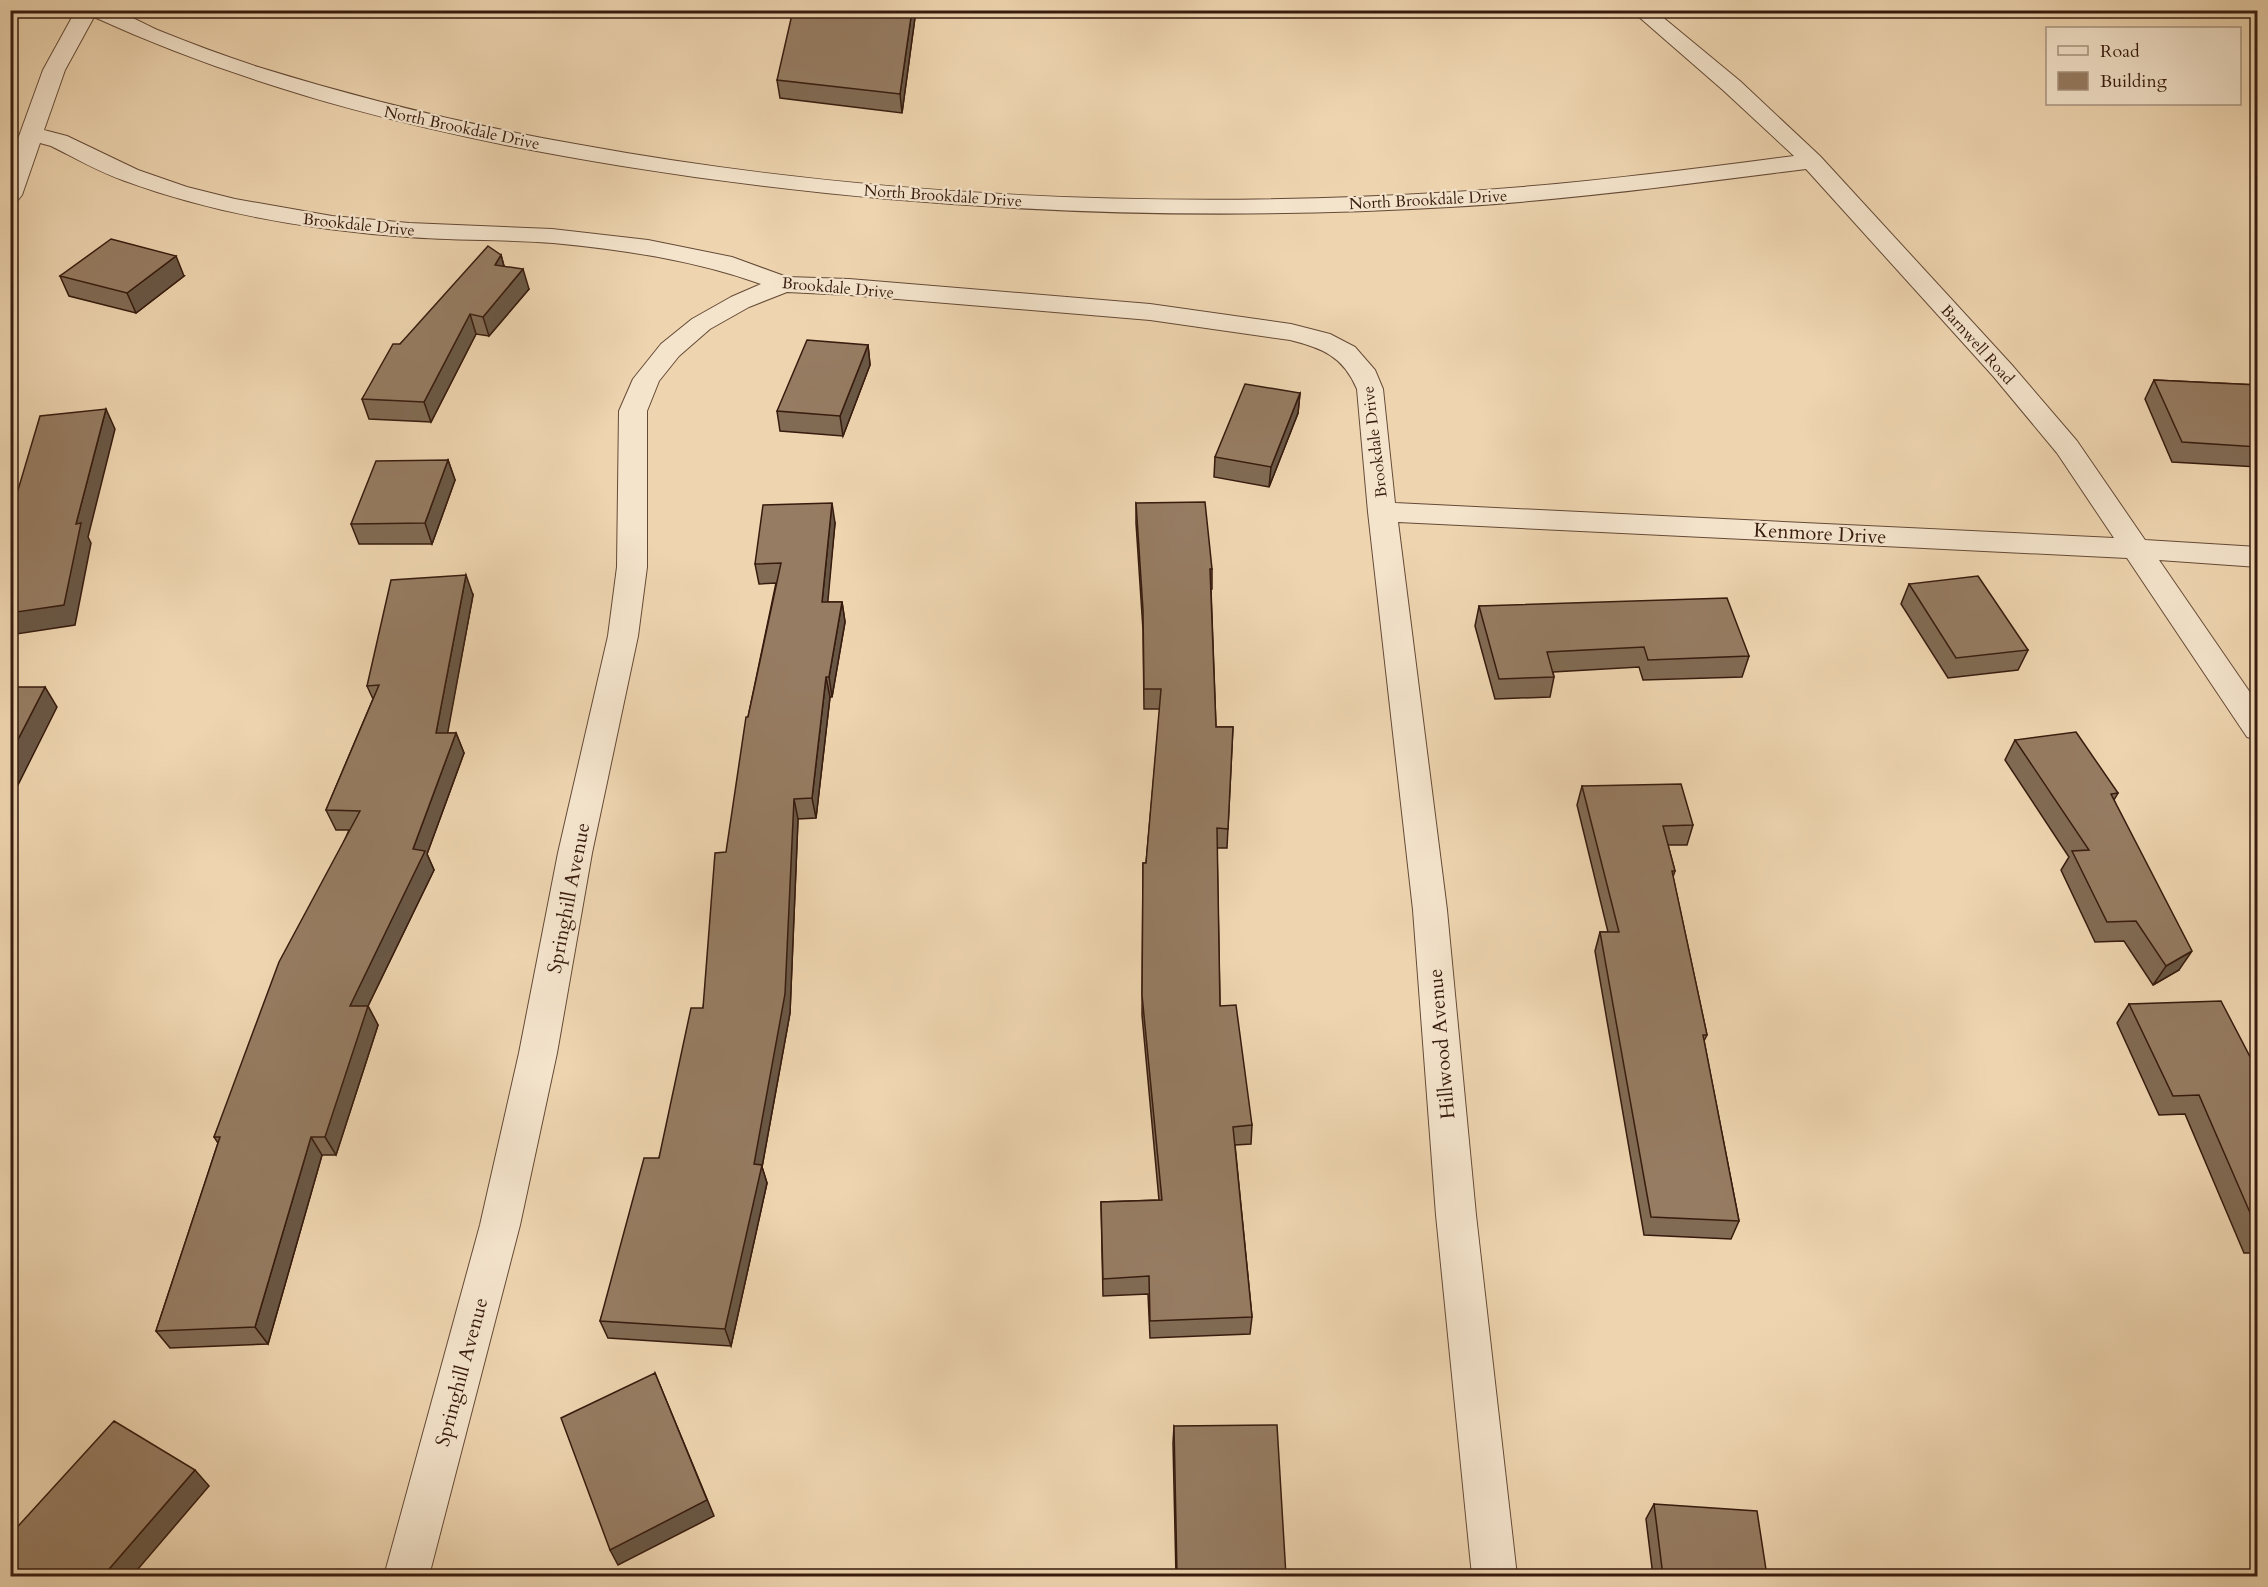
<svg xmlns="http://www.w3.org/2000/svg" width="2268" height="1587" font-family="Cardo,serif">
	<rect width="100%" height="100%" fill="#eed5b0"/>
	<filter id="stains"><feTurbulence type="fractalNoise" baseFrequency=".00333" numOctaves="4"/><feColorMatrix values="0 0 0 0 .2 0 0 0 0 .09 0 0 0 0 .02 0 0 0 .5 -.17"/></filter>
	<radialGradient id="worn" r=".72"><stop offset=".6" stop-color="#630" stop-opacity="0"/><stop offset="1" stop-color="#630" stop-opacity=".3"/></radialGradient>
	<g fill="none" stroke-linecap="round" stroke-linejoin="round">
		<g stroke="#654a36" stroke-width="2">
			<path id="street" d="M76 10C87 10 100 9 111 10 127 13 145 25 160 31 192 44 225 56 258 67 364 100 472 126 581 145 867 197 1164 210 1454 192 1568 185 1681 171 1794 156L1724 91 1631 10H1654L1740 81 1820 156 2011 364 2077 441 2145 540 2258 547V567L2159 560 2258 704V740L2247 737 2127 558 1398 522 1447 910 1476 1215 1517 1576H1472L1436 1215 1413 910 1368 512 1357 389C1343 356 1322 348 1290 340L1150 320 849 295 787 292 749 307 710 329 679 356 659 381 647 411V567L638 636 592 853 557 1053 520 1225 429 1576H384L480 1225 519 1053 558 853 608 636 617 567 619 411 633 379 661 344 692 319 731 297 761 284C693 260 625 250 553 243 505 239 456 241 408 237 312 230 215 214 125 181 99 172 75 158 51 146L40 143 22 195 18 200 10 202V161L43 70ZM94 17C261 93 441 137 622 166 895 210 1174 223 1450 207 1569 200 1688 184 1806 169L1993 376 2057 453 2114 538 1395 503 1383 389 1375 370 1355 347 1330 334 1291 324 1150 304 849 279 787 277 732 257 648 240 552 229 409 223 332 216 235 199 187 187 138 170 67 136 44 130 65 70Z"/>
		</g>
		<use href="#street" fill="#f4e4cc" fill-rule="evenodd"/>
	</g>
	<path fill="#816b54" stroke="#371b0e" stroke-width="1.5" d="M916 10 902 113 780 98 777 80Z
		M501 255 504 266 529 289 489 336 476 334 431 422 369 419 362 399 400 344Z
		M60 276H184L136 313 69 296Z
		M868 345 870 365 843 436 780 431 777 411Z
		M2154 380 2258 385V467L2172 462 2145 399Z
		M1300 393 1298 413 1269 487 1214 477 1215 457Z
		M448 460 455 480 432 544H359L351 524Z
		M1136 503 1212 569V589H1211L1216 727H1233L1227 848H1217L1220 1006 1252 1125 1251 1144 1235 1145 1252 1317 1250 1334 1150 1338 1148 1294 1103 1296 1101 1202 1159 1200 1142 1015 1143 863H1146L1160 709H1144L1143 630 1136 523Z
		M835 523 827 602H842L845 622 832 697H830L816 818 798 819 790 1013 762 1167 767 1183 731 1346 608 1338 600 1321 659 1158 703 1008 748 717 776 583 759 584 755 564Z
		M1909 584 2028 650 2018 670 1948 678 1901 604Z
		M473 595 447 733H456L464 753 427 854 434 870 368 1006 378 1025 336 1155H322L268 1344 170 1348 156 1331 218 1143 214 1137 349 830H336L326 810 373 699 367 686Z
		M1479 606 1749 656 1742 677 1643 680 1639 667 1553 672 1554 677 1550 697 1495 699 1475 626Z
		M2015 740 2118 793 2114 800 2179 970 2153 985 2124 941 2095 942 2061 870 2069 857 2005 760Z
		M1582 786 1693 825 1687 845H1668L1675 871 1673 877 1707 1035 1704 1041 1739 1221 1731 1239 1644 1235 1595 951 1600 932H1608L1577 805Z
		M2129 1004 2258 1072V1253H2244L2185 1114 2159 1115 2117 1023Z
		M1174 1426 1286 1576H1176L1173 1443Z
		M1654 1504 1767 1576H1653L1646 1519Z"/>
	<path fill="#695745" stroke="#371b0e" stroke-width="1.5" d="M912 10H916L902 113 900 94Z
		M501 255 506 274 495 265Z
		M176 256 184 276 136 313 127 293Z
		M523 269 529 289 489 336 483 317Z
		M470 314 476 334 431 422 424 402Z
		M868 345 870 365 843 436 840 416Z
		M1300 393 1298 413 1269 487 1271 467Z
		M106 409 115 429 88 537 91 543 75 625 10 635V613L76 524Z
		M448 460 455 480 432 544 425 523Z
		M832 503 835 523 826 622 822 602Z
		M466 575 473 595 444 753 436 733Z
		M842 602 845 622 832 697 829 677Z
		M826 677 830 697 816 818 812 798Z
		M45 687 57 707 10 801V755Z
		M456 733 464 753 427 854 434 870 368 1006 378 1025 336 1155 325 1137 350 1006 413 849Z
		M794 799 798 819 790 1013 762 1167 767 1183 731 1346 725 1329 754 1164Z
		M2192 951 2179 970 2153 985 2166 966Z
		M311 1137 322 1155 268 1344 255 1327Z
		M655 1373 714 1516 618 1565 610 1550Z
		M195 1470 209 1486 132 1576H103Z"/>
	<path fill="#967c62" stroke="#371b0e" stroke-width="1.5" d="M793 10H912L900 94 777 80Z
		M111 239 176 256 127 293 60 276Z
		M488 246 501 255 495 265 523 269 483 317 470 314 424 402 362 399 393 344H400Z
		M807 340 868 345 840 416 777 411Z
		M2154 380 2258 385V447L2182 442Z
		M1245 384 1300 393 1271 467 1215 457Z
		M106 409 76 524 81 523 64 605 10 613V517L40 416Z
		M448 460 425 523 351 524 376 461Z
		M1205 502 1212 569H1210L1216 727H1233L1228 829 1217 828 1220 1006 1236 1005 1252 1125 1233 1127 1252 1317 1150 1321 1149 1276 1103 1279 1101 1202 1162 1200 1142 995 1143 863H1146L1161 689H1144L1143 610 1136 503Z
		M832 503 822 602H842L829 677H826L812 798 794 799 785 994 754 1164 762 1165 725 1329 600 1321 644 1158H659L691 1008H703L715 853 726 852 746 717H748L781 563 755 564 763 505Z
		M466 575 436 733H456L413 849 425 851 350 1006H368L325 1137H311L255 1327 156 1331 220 1137H214L279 962 360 811 326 810 379 685 367 686 391 580Z
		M1978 576 2028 650 1956 658 1909 584Z
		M1727 598 1749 656 1648 660 1644 647 1547 652 1554 677 1499 679 1479 606Z
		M10 687H45L10 755Z
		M2076 732 2118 793 2111 794 2192 951 2166 966 2136 921 2107 922 2072 851 2089 850 2015 740Z
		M1681 784 1693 825 1663 826 1675 871H1672L1707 1035H1703L1739 1221 1651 1217 1600 932H1619L1582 786Z
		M2221 1001 2258 1072V1231L2199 1095 2173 1096 2129 1004Z
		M655 1373 707 1500 610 1550 561 1418Z
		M114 1421 195 1470 103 1576H10V1535Z
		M1277 1425 1286 1576H1177L1174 1426Z
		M1654 1504 1757 1511 1767 1576H1663Z"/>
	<g text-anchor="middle" stroke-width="4.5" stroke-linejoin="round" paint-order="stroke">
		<g font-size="16" fill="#371b0e" stroke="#f4e4cc">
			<text transform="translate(462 127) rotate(12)" y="6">North Brookdale Drive</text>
			<text transform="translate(943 195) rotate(4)" y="6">North Brookdale Drive</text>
			<text transform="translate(1428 199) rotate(-3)" y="6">North Brookdale Drive</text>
			<text transform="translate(359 224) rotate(6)" y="6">Brookdale Drive</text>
			<text transform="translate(838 287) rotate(5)" y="6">Brookdale Drive</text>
			<text transform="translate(1978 344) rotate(48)" y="6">Barnwell Road</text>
			<text transform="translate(1374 442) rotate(-97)" y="6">Brookdale Drive</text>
		</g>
		<g font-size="20" fill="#371b0e" stroke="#f4e4cc">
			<text transform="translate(1820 533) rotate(3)" y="7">Kenmore Drive</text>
			<text transform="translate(568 898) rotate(-79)" y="7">Springhill Avenue</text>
			<text transform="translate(1441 1044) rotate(-95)" y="7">Hillwood Avenue</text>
			<text transform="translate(461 1372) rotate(-75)" y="7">Springhill Avenue</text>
		</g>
	</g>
	<rect width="2268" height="1587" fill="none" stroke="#eed5b0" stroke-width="36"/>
	<rect x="12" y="12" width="2244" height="1563" fill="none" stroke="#371b0e" stroke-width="3"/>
	<rect x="18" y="18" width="2232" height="1551" fill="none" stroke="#371b0e" stroke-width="1.5"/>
	<rect x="2046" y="27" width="195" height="78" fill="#f4e4cc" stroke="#a89480" stroke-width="1.5"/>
	<rect x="2058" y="46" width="30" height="9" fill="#f4e4cc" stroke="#a89480" stroke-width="1.5"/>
	<text x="2100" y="57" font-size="18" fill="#371b0e">Road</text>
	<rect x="2058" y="72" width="30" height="18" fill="#967c62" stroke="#a89480" stroke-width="1.5"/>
	<text x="2100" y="87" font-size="18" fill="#371b0e">Building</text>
	<rect width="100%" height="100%" filter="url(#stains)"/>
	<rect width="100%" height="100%" fill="url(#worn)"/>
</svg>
